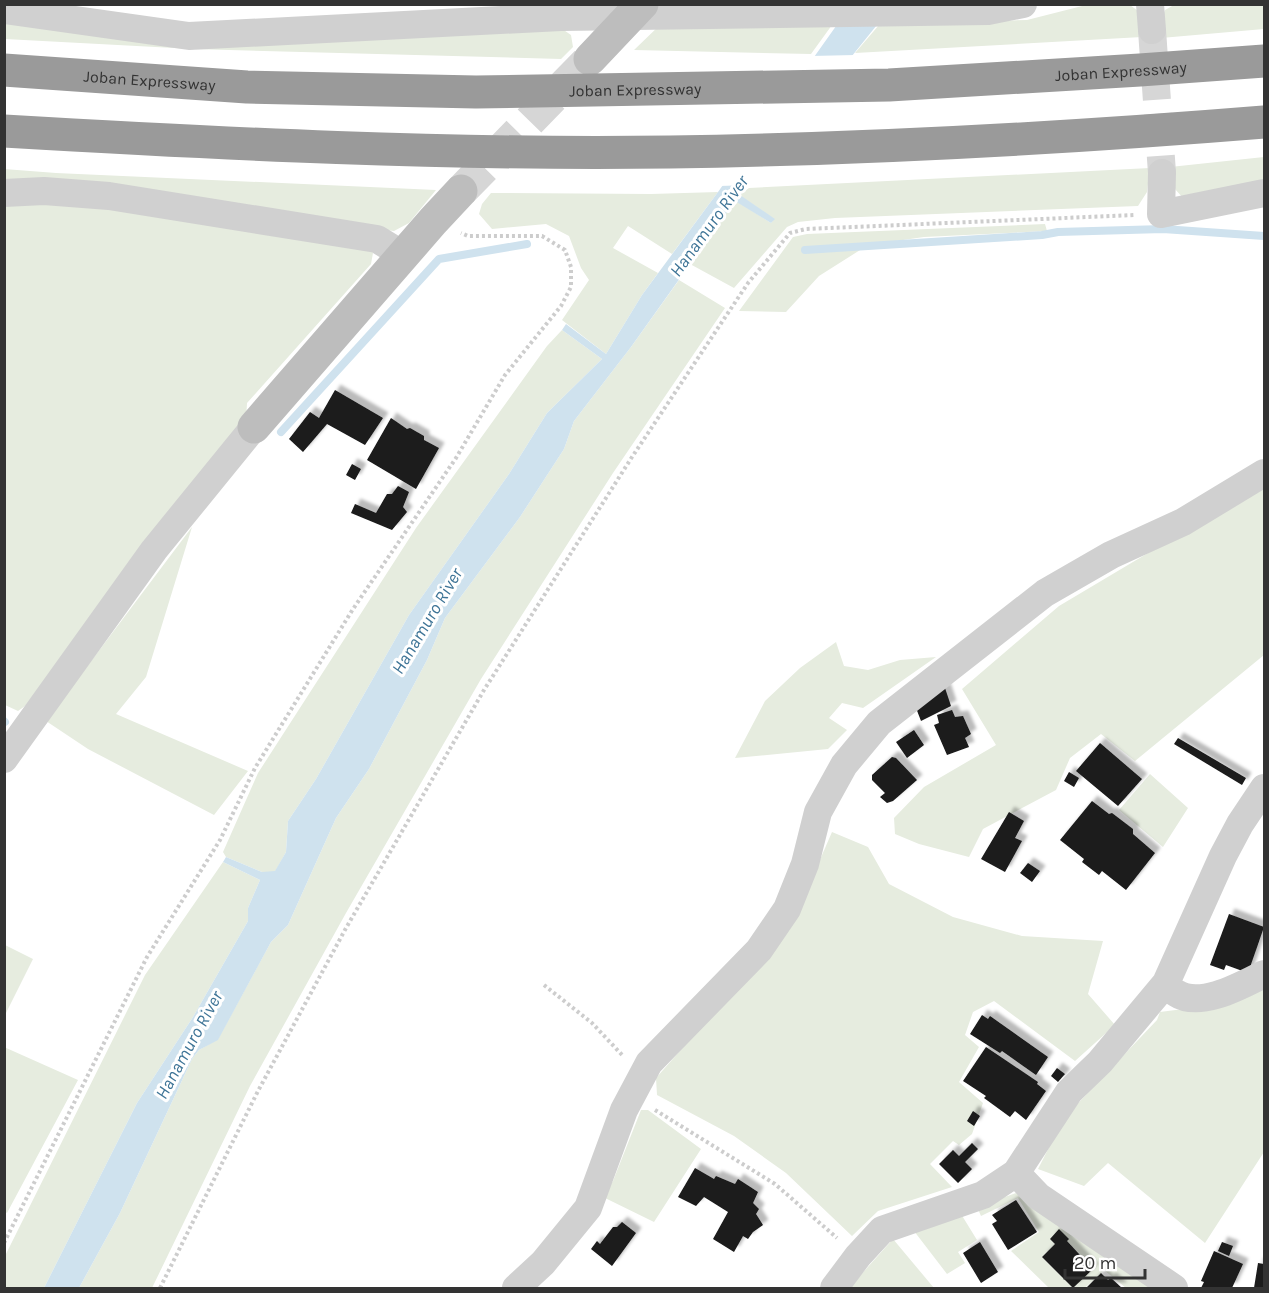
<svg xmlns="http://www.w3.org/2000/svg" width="1269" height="1293" font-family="Karla,sans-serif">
	<defs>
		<filter id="shadow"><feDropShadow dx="5.5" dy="-5.5" stdDeviation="1.5" flood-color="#0004"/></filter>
	</defs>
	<rect width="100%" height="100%" fill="#fff"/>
	<path fill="#e6ecdf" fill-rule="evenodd" d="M1090 4 1130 5 1138 11 1142 37 855 53 879 25 1027 20Z
		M1174 5H1264V29L1161 38 1160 26 1165 10Z
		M4 17 199 44 555 24 571 35 573 47 561 59 193 49 5 39Z
		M662 23 832 25 811 54 634 50Z
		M1264 157V186L1184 199 1174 188 1170 167Z
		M1150 168 1147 192 1138 206 835 218 798 222 787 227 734 288 690 264 735 200 771 223 774 219 739 195 749 188Z
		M4 169 56 173 436 190 409 223 394 231 5 182Z
		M718 192 672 254 628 226 613 248 658 273 642 295 606 354 562 320 589 280 581 268 569 236 546 224 492 229 479 214 482 204 491 193 651 194Z
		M33 197 367 242 373 253 371 264 247 403 246 420 25 706 18 711 5 705V198Z
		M1045 224 1047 231 924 237 868 245 819 276 786 312 739 311 793 237 807 234Z
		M679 280 725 308 613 473 481 679 346 913 250 1086 152 1288H79L120 1213 192 1059 199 1050 218 1039 271 942 288 925 336 818 369 769 427 660 445 618 520 517 564 449 574 421 631 347Z
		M562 330 602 359 547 413 509 474 409 615 316 779 288 821 286 852 275 872H262L226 857 223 852 258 773 416 528 547 346Z
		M1264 484V655L1135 761 1101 734 1070 758 1056 790 983 829 969 857 919 844 895 834 894 818 924 787 996 745 962 689 1059 606Z
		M192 527 146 677 116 714 248 771 214 815 88 749 46 721Z
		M836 642 844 666 868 670 900 660 936 657 863 708 842 703 829 718 847 730 828 749 735 758 765 701 800 668Z
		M1150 774 1188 808 1163 847 1119 810Z
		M832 832 868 847 889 884 953 917 1022 936 1103 941 1088 994 1115 1025 1075 1061 994 1001 973 1012 965 1035 979 1047 959 1082 983 1103 972 1134 959 1145 953 1141 930 1164 952 1187 878 1211 852 1236 786 1173 734 1136 657 1095 656 1078 694 1035 809 885Z
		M223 862 260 880 248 908V921L193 1017 137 1103 44 1288H5L4 1258 145 975Z
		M5 945 33 959 5 1015Z
		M1264 984V1152L1205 1243 1108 1163 1084 1186 1038 1169 1064 1118 1157 1020 1160 1012 1214 1005Z
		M4 1047 78 1080 7 1213 4 1211Z
		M641 1110H648L701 1149 654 1222 603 1197 613 1181Z
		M1016 1193 1156 1288H1136L1134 1287 1126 1288 1104 1270 1085 1288H1049L1011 1251 1039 1232 1018 1198 981 1216 977 1207ZM1059 1230 1067 1241 1093 1268 1073 1288 1042 1257 1055 1244 1050 1239Z
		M961 1214 977 1240 958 1252 965 1263 947 1274 914 1231Z
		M893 1239 934 1288H849Z"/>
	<path fill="#cfe2ee" d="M851 5H893L740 195 775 219 771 223 735 201 631 347 574 421 564 449 520 517 445 618 427 660 369 769 336 818 288 925 271 942 218 1040 199 1050 192 1059 120 1213 79 1288H44L137 1103 193 1017 248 921V908L260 880 223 862 226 857 262 872 275 871 286 852 288 821 316 779 409 615 509 474 547 413 602 359 562 330 566 324 606 354 642 295 718 192Z"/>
	<path fill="#fff" d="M855 55 752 185 719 186 811 56Z"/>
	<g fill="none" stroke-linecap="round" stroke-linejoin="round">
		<path stroke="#cfe2ee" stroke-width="8" d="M805 250 1042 235 1058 232 1163 229 1264 236
			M281 432 439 259 527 244
			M4 721 5 722"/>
	</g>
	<path fill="#1a1a1a" filter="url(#shadow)" d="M335 390 383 418 365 445 327 424 303 452 289 439 310 412 319 418Z
		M391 418 407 429 410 428 424 436V440L439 448 416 489 367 460Z
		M352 464 361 469 355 480 346 475Z
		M398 486 409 492 403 507 407 512 392 530 351 513 355 504 376 513 387 494H392Z
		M945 688 951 706 921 721 916 708Z
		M952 710 955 717 963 716 971 734 965 738 969 747 947 755 934 725 939 723 937 715Z
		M914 730 924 745 907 758 896 742Z
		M1178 738 1246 778 1242 785 1174 744Z
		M1100 743 1142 779 1118 806 1076 771Z
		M892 757 896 758 917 780 893 801 887 803 880 797 885 793 872 780V775Z
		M1069 772 1079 778 1074 787 1064 781Z
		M1092 801 1109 814 1112 813 1133 829V834L1155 853 1126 890 1102 871 1099 875 1082 862 1084 859 1060 840Z
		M1009 812 1024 821 1015 838 1022 841 1005 872 981 859Z
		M1028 863 1040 871 1032 882 1020 873Z
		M1229 914 1264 927 1248 973 1226 965 1224 970 1210 965Z
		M982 1015 988 1019 990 1016 1048 1057 1036 1075 1002 1051 1000 1053 970 1034Z
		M986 1047 1038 1082 1037 1084 1046 1091 1026 1120 1015 1111 1010 1117 984 1098 986 1096 963 1081Z
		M1057 1068 1065 1074 1058 1082 1051 1076Z
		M973 1111 980 1116 974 1126 967 1121Z
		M972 1143 978 1149 965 1162 972 1169 958 1183 939 1164 953 1150 959 1156Z
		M695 1168 714 1179 716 1176 735 1184 738 1179 758 1192 753 1203 759 1209 756 1214 763 1225 753 1232 748 1239 743 1236 734 1252 713 1239 728 1212 704 1197 696 1206 678 1197Z
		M1016 1200 1037 1232 1008 1250 992 1224 997 1221 992 1215Z
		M622 1222 636 1233 612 1266 591 1249 597 1241 600 1244 613 1227H617Z
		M1059 1229 1069 1239 1067 1241 1093 1269 1073 1288 1042 1257 1055 1244 1050 1239Z
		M980 1242 998 1272 981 1283 963 1253Z
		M1222 1242 1233 1246 1229 1256 1218 1251Z
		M1214 1251 1243 1264 1232 1288H1201L1204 1282 1201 1281Z
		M1258 1263 1264 1264V1288H1254Z
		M1101 1273 1108 1280 1111 1278 1122 1288H1086Z"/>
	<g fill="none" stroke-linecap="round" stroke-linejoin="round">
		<path stroke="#d6d6d6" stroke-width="28" stroke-dasharray="28 14" stroke-linecap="butt" d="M1152 30 1162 173"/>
		<path stroke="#d6d6d6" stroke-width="33" stroke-dasharray="33 16" stroke-linecap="butt" d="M461 191 590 59"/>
		<path stroke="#cdcdcd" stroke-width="4" stroke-dasharray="3 3" stroke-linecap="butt" d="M544 985 592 1023 624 1057
			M655 1110 775 1184 837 1238
			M4 1243 147 957 220 840 255 768 353 609 456 458 505 375 561 306 571 287V267L565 250 542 236H468L461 233
			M160 1288 258 1091 346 928 484 690 632 457 748 283 790 233 806 229 1135 215"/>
		<path stroke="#d0d0d0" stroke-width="28" d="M1150 4 1152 30
			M4 10 189 36 561 17 988 11 1023 4
			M1162 173 1161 214 1264 193
			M4 193 44 191 109 196 377 239 390 247 401 258
			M4 759 154 550 254 427
			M1166 983C1169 986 1172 991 1176 993 1200 1009 1242 985 1264 974
			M1016 1173 1038 1196 1174 1288
			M516 1288 543 1263 588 1208 624 1110 649 1063 759 950 787 909 805 864 818 812 844 765 879 723 1045 593 1111 555 1183 522 1264 473
			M834 1288 858 1256 882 1230 983 1195 1016 1173 1069 1092 1100 1062 1166 983 1223 856 1240 824 1264 788"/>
		<path stroke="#bdbdbd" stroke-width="33" d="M590 59 642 4
			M254 427 433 221 461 191"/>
		<g stroke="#9a9a9a" stroke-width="33">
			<path id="s1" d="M4 70 247 87 476 92 889 85 1140 70 1264 61"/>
			<path d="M4 131C226 144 448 155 670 152 868 149 1067 138 1264 122"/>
		</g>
	</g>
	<g text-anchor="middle" stroke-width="6" stroke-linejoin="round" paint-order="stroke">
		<g font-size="16" fill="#333" stroke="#fff">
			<text dy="6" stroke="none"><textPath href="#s1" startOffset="1118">Joban Expressway</textPath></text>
			<text dy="6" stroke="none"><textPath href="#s1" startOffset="146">Joban Expressway</textPath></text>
			<text dy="6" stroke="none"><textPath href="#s1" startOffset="632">Joban Expressway</textPath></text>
		</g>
		<g font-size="18" font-style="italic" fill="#3f7597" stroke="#fff">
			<text transform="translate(709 226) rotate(-54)" y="6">Hanamuro River</text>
			<text transform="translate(427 621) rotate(-59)" y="6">Hanamuro River</text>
			<text transform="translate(189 1045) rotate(-61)" y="6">Hanamuro River</text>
		</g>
	</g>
	<rect width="1269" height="1293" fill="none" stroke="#333333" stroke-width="12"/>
	<path d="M1065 1269v9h80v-9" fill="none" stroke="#333333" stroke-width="3"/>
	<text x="1074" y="1269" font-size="18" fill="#333333" stroke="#ffffff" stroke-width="4.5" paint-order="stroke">20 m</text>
</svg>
